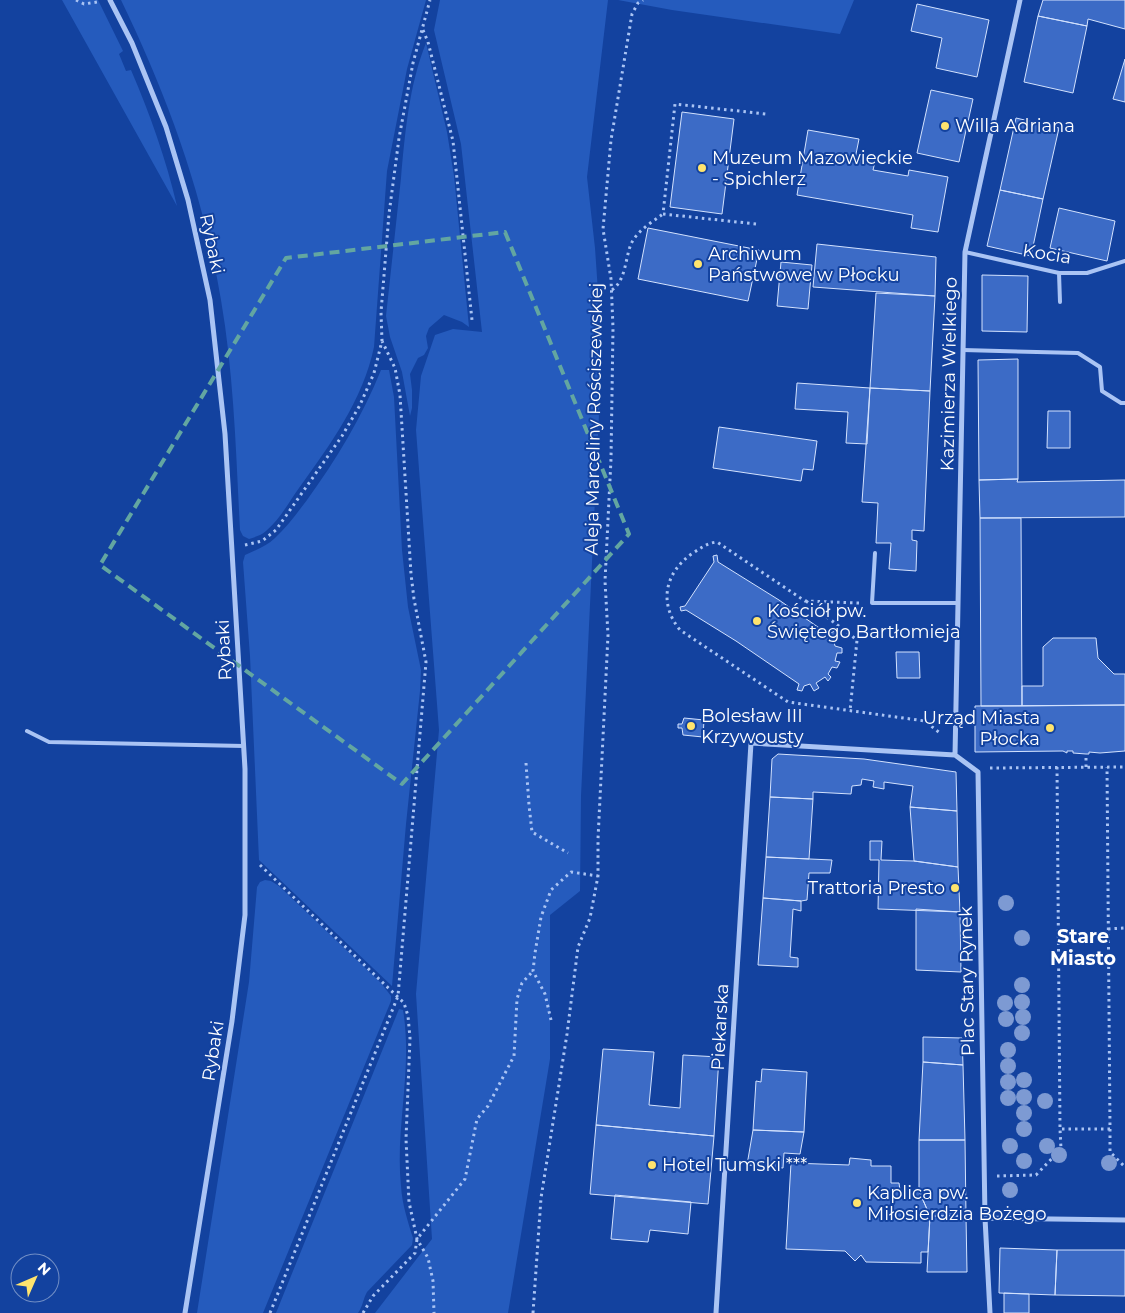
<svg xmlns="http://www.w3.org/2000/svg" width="1125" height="1313" font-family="Montserrat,sans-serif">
	<rect width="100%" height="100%" fill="#13429f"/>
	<path fill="#255bbd" d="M62 0H98L123 51 119 54 126 71 131 70C150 114 166 159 177 206Z
		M121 0H426L407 69 387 171 374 347C363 400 330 445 299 488 289 502 280 519 266 531 262 535 255 537 249 539L243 536 240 530C236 453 234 376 221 300 203 194 168 97 121 0Z
		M440 0H608L587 177 595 248 602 350 581 796 580 891 550 915V1059L508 1313H375L432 1239 416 994 439 730 416 430 421 376 435 335 453 329 482 332 461 144 434 30Z
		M618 0H854L840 34 672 10Z
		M426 43 447 132 454 176 469 327 462 322 444 315 429 328 426 336 428 348 424 355 418 358 410 374 412 390V408L410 416 402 372 390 337 386 316C391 270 396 224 401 178 405 134 409 85 426 43Z
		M381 370H389L394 397 402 550 408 607 421 670 420 691 406 824 392 986 259 860 250 656 243 562 245 555C256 550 267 546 275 538 287 527 297 513 307 500 336 460 362 417 381 370Z
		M265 880 271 881 279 886 381 983 391 996V1001L263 1313H197L249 982 257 887 260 882Z
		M399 1009 403 1010C413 1069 395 1128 401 1186 402 1204 408 1222 413 1238L412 1245 367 1292C363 1299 363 1306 358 1313H276Z"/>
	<path fill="#3c6bc6" stroke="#d3e2fe" d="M1043 0H1125V29L1088 19 1087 26 1038 16Z
		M917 4 989 20 977 77 936 68 942 38 911 31Z
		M1038 16 1087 26 1073 93 1024 82Z
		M1125 59V102L1113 99Z
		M931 90 973 99 959 162 917 153Z
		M682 112 734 119 722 214 670 207Z
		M1016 118 1059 128 1043 199 1000 190Z
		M808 130 859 139 855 159 875 162 873 170 908 176 909 170 948 177 938 232 911 228 913 215 797 195Z
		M1000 190 1043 199 1031 256 987 246Z
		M1059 208 1115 221 1107 261 1050 248Z
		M648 228 759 250 748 301 638 279Z
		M817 244 936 257 935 296 813 287Z
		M781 262 812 265 808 309 777 306Z
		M982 275 1028 276 1027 332 982 331Z
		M876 293 935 296 930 391 870 388Z
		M1018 359V479L979 480 978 360Z
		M797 383 870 388 867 444 846 443 848 412 795 409Z
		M870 388 930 391 924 531 912 530V540L917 541 916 571 889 569 891 543H876L878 503 862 502Z
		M1048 411H1070V448H1047Z
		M719 427 817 441 813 470 803 469 801 481 713 468Z
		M1018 479 1017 482 1125 480V517L980 518 979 480Z
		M980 518H1021L1022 706H981Z
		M717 555 718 562 779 600 828 634 835 631 838 636 833 638 835 646 842 648V653H837L835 661 840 662 837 668 832 667 828 674 831 677 828 681 825 677 816 683 819 688 814 691 810 684 804 686 802 691 797 690 799 684 736 641 686 610 681 611 680 607 685 606 714 562 713 556Z
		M1053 638H1096L1098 658 1114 674H1125V705L1022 706V686H1043V647Z
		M896 652H919L920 678H897Z
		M1125 705V751L1100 753 1089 752V754H1086L1073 753V751H1067V753L1063 751 975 752V706Z
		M684 718 704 720 703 737 683 735 682 728H678V724H682Z
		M778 754 864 759 956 772 957 811 910 807 913 786 884 782V789L873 787 874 781 862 779 861 785 852 786 851 794 813 792V799L770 797 772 759Z
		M770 797 813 799 809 859 766 857Z
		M910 807 957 811 958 867 914 861Z
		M870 841H882L881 860 914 861 958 867 960 912 878 909 879 860H870Z
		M766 857 832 860 830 873H809L807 900 801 901 763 898Z
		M763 898 801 901V911L793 909 790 957 798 958V967L758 965Z
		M916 909 960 912 961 972 916 970Z
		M923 1037 962 1038 963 1065 923 1062Z
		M603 1049 654 1052 649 1105 680 1108 683 1055 719 1057 714 1136 596 1125Z
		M923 1062 963 1065 965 1140H919Z
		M762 1069 807 1072 804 1132 753 1130 756 1081 761 1082Z
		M596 1125 714 1136 708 1204 590 1194Z
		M753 1130 804 1132 800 1154 784 1153 783 1168 747 1165Z
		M919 1140H965L966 1216H930L919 1191Z
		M850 1158 871 1160V1166H891V1183H899L900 1190 919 1191 930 1216 928 1252H921V1263L866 1262 861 1255 855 1261 845 1251 786 1249 791 1163 849 1165Z
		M615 1195 691 1202 688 1234 650 1230 648 1242 611 1239Z
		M930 1216H966L967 1272H927Z
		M1000 1248 1057 1250 1055 1295 999 1293Z
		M1057 1250H1125V1296L1055 1295Z
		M1004 1293 1029 1294V1313H1004Z"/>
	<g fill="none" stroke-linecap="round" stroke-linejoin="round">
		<path stroke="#aac4f4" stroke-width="3" stroke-dasharray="2.5 4" stroke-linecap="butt" d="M76 0 84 4 97 2
			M423 30 428 42 453 141 472 320
			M756 224 663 214 675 104 766 114
			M612 290C626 280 625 259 631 244 637 231 652 222 663 214
			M245 545 262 541 276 530 342 436 360 405 374 373 382 341 381 312 389 214 399 138 413 63 430 0
			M806 601 857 640 850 711
			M859 603 805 601 717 542C707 543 701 548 693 553 665 572 658 603 680 630L788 702 925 721 941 734
			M526 763 529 805 532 832 568 853
			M1057 767 1060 1129H1110L1107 767
			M1086 767V754
			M990 768 1125 767
			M260 865 404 1003 408 1016 410 1038 406 1139 409 1202 417 1239 428 1258 433 1281 434 1313
			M1108 929 1125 928
			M551 1020 545 994 533 971 535 953 541 917 551 890 571 872 598 876
			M1110 1129V1152L1125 1167
			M997 1176 1036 1175 1061 1149 1060 1129
			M270 1313 398 996 426 662 414 599 411 574 400 395 395 368 382 341
			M363 1313 373 1296 415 1253 417 1239 465 1179 477 1119 488 1106 514 1056 517 999 522 983 533 971
			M533 1313 541 1198 567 1034 578 947 590 918 598 876V839L608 635 605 581 611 459 613 328 611 279 603 229 611 140 632 14 638 3 643 0"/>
		<path stroke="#aac4f4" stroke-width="4" d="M965 252 1059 273H1087L1125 261
			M1059 273 1060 302
			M963 350 1078 353 1100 367 1102 391 1121 403H1125
			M875 553 872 603H958
			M27 731 49 742 244 746"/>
		<path stroke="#aac4f4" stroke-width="5" d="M110 0 132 43 166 127 188 200 210 300 225 434 245 769V915L232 1021 185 1313
			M955 755 965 252 1020 0
			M955 755 978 772 985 1218 990 1313
			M985 1218 1125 1220
			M716 1313 751 743 955 755"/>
	</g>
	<g fill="#7d9ad3">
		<circle cx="1006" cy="903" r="8"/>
		<circle cx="1022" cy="938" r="8"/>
		<circle cx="1022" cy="985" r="8"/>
		<circle cx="1022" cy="1002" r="8"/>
		<circle cx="1005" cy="1003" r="8"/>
		<circle cx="1023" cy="1017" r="8"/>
		<circle cx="1006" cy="1019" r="8"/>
		<circle cx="1022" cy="1033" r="8"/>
		<circle cx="1008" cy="1050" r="8"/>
		<circle cx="1008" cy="1066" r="8"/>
		<circle cx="1024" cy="1080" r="8"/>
		<circle cx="1008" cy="1082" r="8"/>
		<circle cx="1024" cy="1097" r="8"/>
		<circle cx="1008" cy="1098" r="8"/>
		<circle cx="1045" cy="1101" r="8"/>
		<circle cx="1024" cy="1113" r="8"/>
		<circle cx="1024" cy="1129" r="8"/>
		<circle cx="1010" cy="1146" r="8"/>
		<circle cx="1047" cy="1146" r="8"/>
		<circle cx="1059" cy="1155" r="8"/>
		<circle cx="1024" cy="1161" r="8"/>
		<circle cx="1109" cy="1163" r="8"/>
		<circle cx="1010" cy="1190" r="8"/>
	</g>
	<path fill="none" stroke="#63a6a1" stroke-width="4" stroke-dasharray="10 6" stroke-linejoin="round" d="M505 232 629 534 402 784 100 565 286 258Z"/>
	<g fill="#ffe46e" stroke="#13429f" stroke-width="2">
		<circle cx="945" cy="126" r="5"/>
		<circle cx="702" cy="168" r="5"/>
		<circle cx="698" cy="264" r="5"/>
		<circle cx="757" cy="621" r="5"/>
		<circle cx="691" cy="726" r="5"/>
		<circle cx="1050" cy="728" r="5"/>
		<circle cx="955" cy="888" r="5"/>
		<circle cx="652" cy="1165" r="5"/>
		<circle cx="857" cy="1203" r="5"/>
	</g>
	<g text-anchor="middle" stroke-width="4" stroke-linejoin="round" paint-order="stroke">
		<g font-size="18" fill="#fff" stroke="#13429f" text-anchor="start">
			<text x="955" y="132">Willa Adriana</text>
			<text x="712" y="164">Muzeum Mazowieckie<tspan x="712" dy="21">- Spichlerz</tspan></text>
			<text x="708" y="260">Archiwum<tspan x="708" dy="21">Państwowe w Płocku</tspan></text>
			<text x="767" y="617">Kościół pw.<tspan x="767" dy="21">Świętego Bartłomieja</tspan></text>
			<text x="701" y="722">Bolesław III<tspan x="701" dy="21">Krzywousty</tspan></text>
			<text x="1040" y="724" text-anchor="end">Urząd Miasta<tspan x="1040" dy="21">Płocka</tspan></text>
			<text x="945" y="894" text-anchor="end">Trattoria Presto</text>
			<text x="662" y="1171">Hotel Tumski ***</text>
			<text x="867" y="1199">Kaplica pw.<tspan x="867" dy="21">Miłosierdzia Bożego</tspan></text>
		</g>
		<g font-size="18" fill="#fff" stroke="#13429f">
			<text transform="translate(212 244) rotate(78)" y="6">Rybaki</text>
			<text transform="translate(1047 254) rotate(9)" y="6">Kocia</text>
			<text transform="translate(949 374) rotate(-89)" y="6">Kazimierza Wielkiego</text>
			<text transform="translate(594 419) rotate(-89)" y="6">Aleja Marceliny Rościszewskiej</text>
			<text transform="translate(224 650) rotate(-93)" y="6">Rybaki</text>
			<text transform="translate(967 981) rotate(-91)" y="6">Plac Stary Rynek</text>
			<text transform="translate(720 1027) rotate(-87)" y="6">Piekarska</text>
			<text transform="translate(213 1051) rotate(-81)" y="6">Rybaki</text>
		</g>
		<g font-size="19" font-weight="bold" fill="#fff" stroke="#13429f">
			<text x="1083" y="943">Stare<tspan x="1083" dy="22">Miasto</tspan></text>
		</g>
	</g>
	<g transform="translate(35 1278) rotate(45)"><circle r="24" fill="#13429f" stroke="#718ec5"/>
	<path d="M0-4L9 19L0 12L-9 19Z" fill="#ffe46e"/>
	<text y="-8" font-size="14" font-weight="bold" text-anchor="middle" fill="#ffffff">N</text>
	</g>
</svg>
